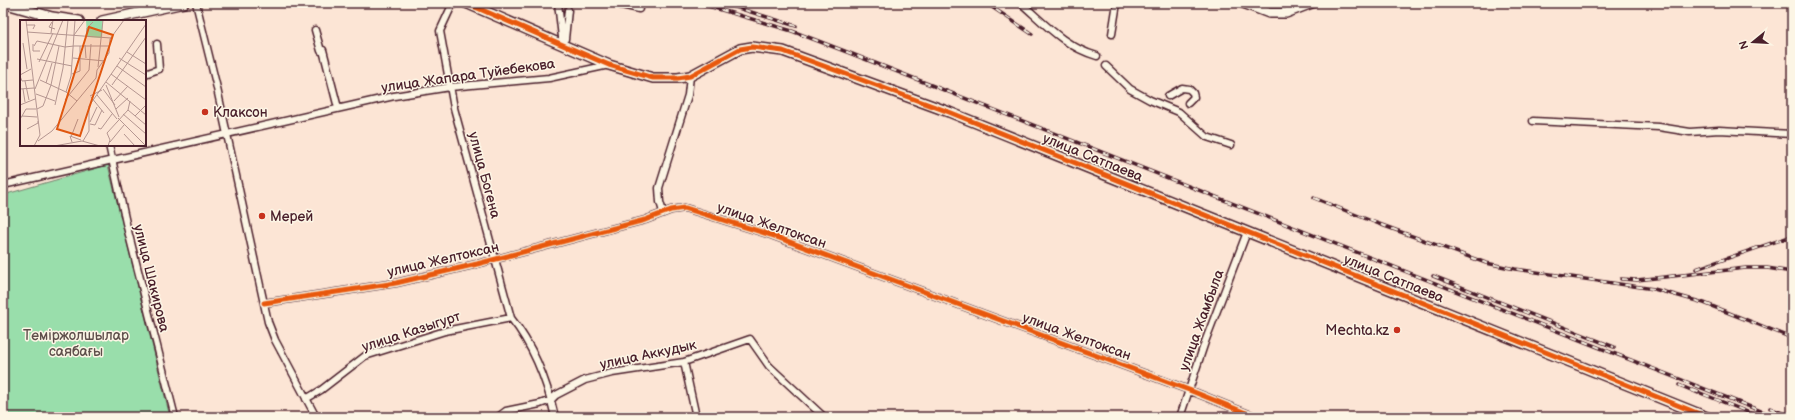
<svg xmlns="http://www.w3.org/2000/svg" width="1795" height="420" font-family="'Balsamiq Sans',sans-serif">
	<rect width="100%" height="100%" fill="#fce5d5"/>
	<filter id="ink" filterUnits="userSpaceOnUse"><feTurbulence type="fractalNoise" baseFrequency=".025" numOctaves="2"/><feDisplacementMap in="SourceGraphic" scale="8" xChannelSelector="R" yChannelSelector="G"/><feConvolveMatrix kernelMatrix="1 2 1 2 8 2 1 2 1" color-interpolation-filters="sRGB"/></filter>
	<g filter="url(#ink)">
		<path fill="#99deab" stroke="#727e6b" d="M108 165 170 417H3V195Z"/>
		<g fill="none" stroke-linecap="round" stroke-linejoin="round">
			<g stroke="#4a1f2b" stroke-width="9">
				<path id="street" d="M196 3 216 84 268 322 275 340 316 417
					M453 3 440 31 454 108 511 318C534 347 547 381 555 417
					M558 3 563 46
					M613 3 639 9
					M1021 3C1045 24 1065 47 1097 56
					M315 30 321 51
					M1112 34 1117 3
					M565 39 568 10
					M323 50 338 108
					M1106 66 1130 89 1150 100 1179 112 1207 137 1231 145
					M145 74 159 69 157 44
					M1168 96 1182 88 1189 89 1193 93 1194 97 1188 103
					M1533 121 1659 127 1690 132 1719 130 1792 134
					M109 145 126 223 175 417
					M3 185 394 96 450 87 549 78 609 65
					M663 212 660 202 659 188 688 95 690 76
					M264 303 396 283 477 264 645 220 671 210 685 208 771 235 1189 390 1256 417
					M684 362 696 417
					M306 399 321 390 365 356 445 331 511 318
					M498 417 506 411 540 404 551 400 556 395 585 380 612 373 684 362 750 339 769 366 824 417
					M1180 417 1205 342 1247 232"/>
			</g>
			<g stroke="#4a1f2b" stroke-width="12">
				<path id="secondary" d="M3 3 52 17 79 21
					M466 3 609 65 653 78H678L690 76 740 49 752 47 783 51 949 112 1707 417
					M1243 3 1269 13H1286L1312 3
					M102 21 184 3"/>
			</g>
			<use href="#street" stroke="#fcf5e5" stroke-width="6"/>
			<use href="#secondary" stroke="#fcf5e5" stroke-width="9"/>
			<g stroke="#4a1f2b" stroke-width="3.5">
				<path id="rail" d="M698 3 792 31 847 52 1776 417
					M722 3 796 26
					M986 3 1032 34
					M1314 198 1379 224 1486 263 1515 269 1654 289 1704 303 1792 338
					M1696 269 1792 236
					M1433 276 1614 347
					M1621 279 1637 280 1746 268H1767L1792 272
					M1679 385 1698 393
					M1693 390 1760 417
					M1770 408 1792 417"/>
			</g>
			<use href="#rail" stroke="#fcf5e5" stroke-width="2" stroke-dasharray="6" stroke-linecap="butt"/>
			<g stroke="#fcf5e5" stroke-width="8">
				<path id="cycleway" d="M466 3 609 65 653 78H678L690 76 740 49 752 47 783 51 949 112 1707 417
					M264 303 396 283 477 264 645 220 671 210 685 208 771 235 1189 390 1256 417"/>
			</g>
			<use href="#cycleway" stroke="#e8590c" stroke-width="5"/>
		</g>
	</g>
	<g fill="#c8321e" stroke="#fcf5e5" stroke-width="1.5">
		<circle cx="205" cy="112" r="4"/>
		<circle cx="262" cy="216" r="4"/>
		<circle cx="1397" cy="330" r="4"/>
	</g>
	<g text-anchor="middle" stroke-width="3" stroke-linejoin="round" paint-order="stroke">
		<g font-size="14" fill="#4a1f2b" stroke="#fcf5e5">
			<text transform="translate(468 75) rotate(-8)" y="5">улица Жапара Туйебекова</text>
			<text transform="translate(1093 157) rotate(22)" y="5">улица Сатпаева</text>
			<text transform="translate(485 175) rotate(75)" y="5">улица Богена</text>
			<text transform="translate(772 225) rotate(19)" y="5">улица Желтоксан</text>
			<text transform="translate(443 259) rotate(-13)" y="5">улица Желтоксан</text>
			<text transform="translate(152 278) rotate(76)" y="5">улица Шакирова</text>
			<text transform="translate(1394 278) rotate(22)" y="5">улица Сатпаева</text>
			<text transform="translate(1201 320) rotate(-70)" y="5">улица Жамбыла</text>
			<text transform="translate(411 331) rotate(-18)" y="5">улица Казыгурт</text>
			<text transform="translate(1077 336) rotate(20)" y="5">улица Желтоксан</text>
			<text transform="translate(648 354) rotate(-12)" y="5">улица Аккудык</text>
		</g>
		<g font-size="14" fill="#4a1f2b" stroke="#fcf5e5" text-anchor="start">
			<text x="213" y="117">Клаксон</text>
			<text x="270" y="221">Мерей</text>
			<text x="1389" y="335" text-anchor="end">Mechta.kz</text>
		</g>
		<g font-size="14" fill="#5e4f4b" stroke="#fcf5e5">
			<text x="76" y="340">Теміржолшылар<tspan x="76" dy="16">саябағы</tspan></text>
		</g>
	</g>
	<g transform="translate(20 20)">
		<rect width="126" height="126" fill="#fce5d5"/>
		<path d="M66 0H83L82 18 67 17Z" fill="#99deab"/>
		<path fill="none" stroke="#b59691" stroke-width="1" d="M6 0 20 115 14 126M32 2 29 7 35 9M6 5H15L13 9M7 12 91 18M31 13 33 0M54 15 65 0M66 17 67 8 73 2M3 23 7 49M13 24V31H20M65 25 66 38M14 26 17 21 45 27 54 26M54 26H90M107 32 126 44M53 38 85 41M99 38 126 55M17 39 52 46M19 42 33 13M97 46 126 67M78 47 83 0M52 54 60 51V26M91 54 126 80M0 55 11 49M0 56 2 61 13 60M20 60 46 72 57 81M5 61 9 80M86 62 126 95M26 63 32 43M86 65 99 97M92 65 126 17M0 69 14 68M3 69 5 82M15 69 43 0M83 69 95 85M46 72 51 56 55 0M16 74 35 81M77 75 97 99M70 76 82 70M71 77 84 93M45 80 69 50 71 24M94 81 108 66M0 85 15 79M35 85 43 48 48 0M17 89 23 86 31 65 39 26M96 89 108 78M108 90 126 105M103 94 126 114M2 96 6 89H16M115 96 126 85M98 98 126 126M0 99 2 96 17 97M70 102 77 87M70 104 75 105 82 90M78 108 81 109 92 94M7 109 18 103V101M104 114 115 126M51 117 58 99M18 121 32 111 76 58 77 50 89 33 90 19 104 0M63 121 69 111V86L126 4M52 122 50 116 61 120M90 122 104 105M34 126 62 121 80 126M88 126 90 120 87 113 108 90 110 81"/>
		<path fill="#e0560e" fill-opacity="0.15" stroke="#e0560e" stroke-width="2" d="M69 7 93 15 60 116 37 109Z"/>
		<rect width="126" height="126" fill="none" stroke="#4a1f2b" stroke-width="2"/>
	</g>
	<rect width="1795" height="420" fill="none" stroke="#fcf5e5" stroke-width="16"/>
	<rect x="8" y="8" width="1779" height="404" fill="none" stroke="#4a1f2b" stroke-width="1.5" filter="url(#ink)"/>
	<g transform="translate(1753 42) rotate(252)" stroke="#fcf5e5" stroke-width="3" paint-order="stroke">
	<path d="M0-3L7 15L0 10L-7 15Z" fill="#4a1f2b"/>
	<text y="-6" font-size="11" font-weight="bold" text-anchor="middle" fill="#4a1f2b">N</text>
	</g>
</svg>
